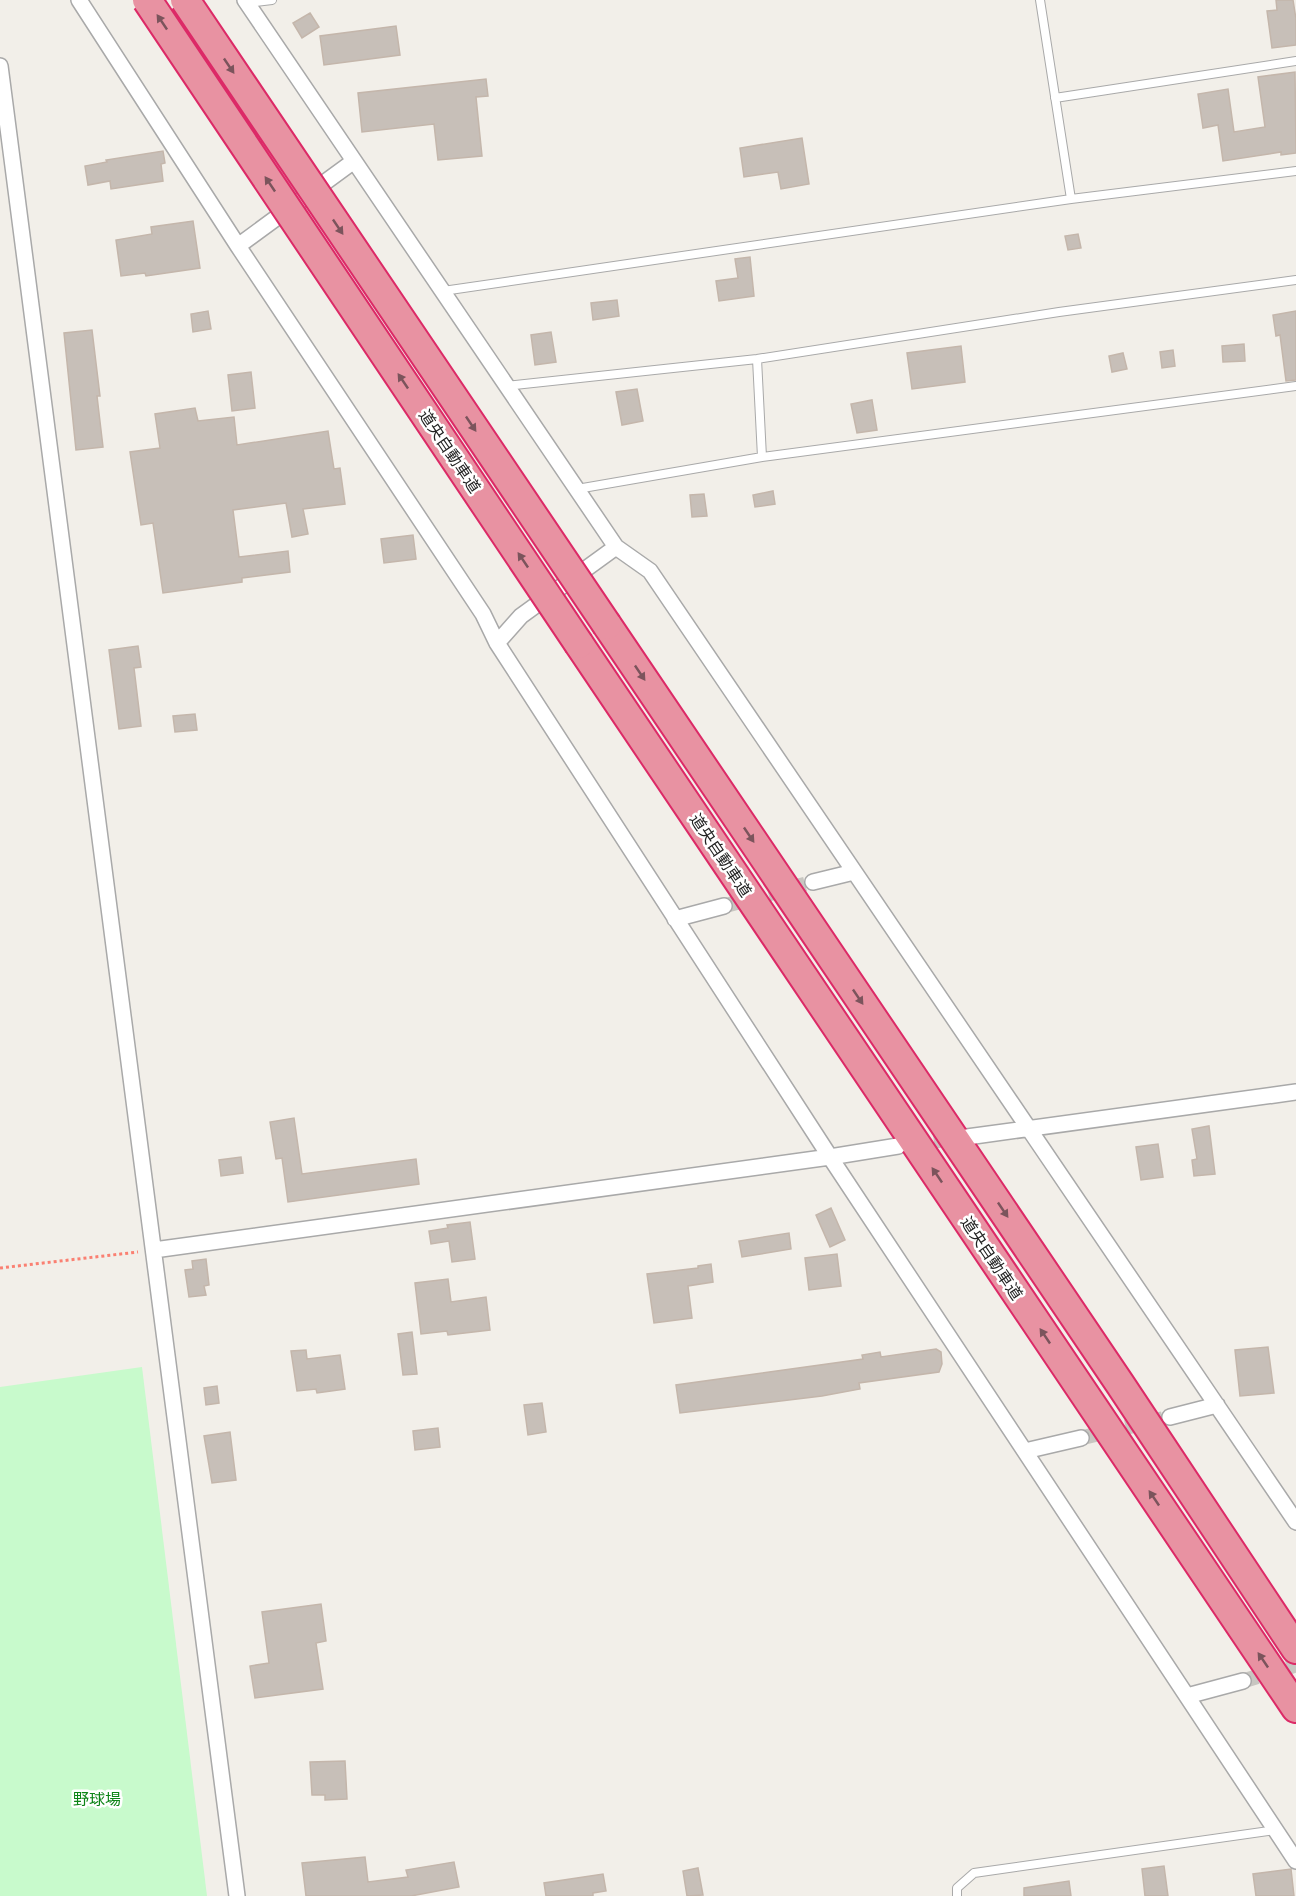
<svg xmlns="http://www.w3.org/2000/svg" width="1296" height="1896" font-family="'Source Sans 3','Noto Sans JP',sans-serif">
	<rect width="100%" height="100%" fill="#f2efe9"/>
	<path fill="#c8facc" d="M142 1367 207 1896H0V1387Z"/>
	<path fill="#c7bfb8" stroke="#c4b6ab" stroke-width="1.5" d="M1276 0H1293L1296 19V45L1272 48 1267 11 1277 10Z
		M310 13 319 27 302 38 293 23Z
		M396 26 400 55 324 65 320 36Z
		M1295 72 1296 153 1281 155V152L1223 161 1218 125 1203 128 1198 94 1228 89 1234 132 1265 127 1258 77Z
		M486 79 488 96 476 97 482 156 438 160 434 124 362 132 358 93Z
		M802 138 809 184 781 189 778 172 744 177 740 148Z
		M163 151 165 163 161 164 163 181 111 189 110 181 88 185 85 166 107 162 106 160Z
		M193 221 200 268 146 276 145 273 121 276 116 240 152 234 151 227Z
		M1078 234 1081 248 1068 250 1065 236Z
		M750 257 754 296 719 301 716 281 738 278 735 259Z
		M617 300 619 316 593 320 591 303Z
		M208 311 211 329 193 332 191 314Z
		M1296 311V380L1286 381 1280 335 1276 336 1273 315Z
		M92 330 100 396H97L103 447 76 450 64 333Z
		M551 332 556 362 535 365 531 335Z
		M1244 344 1245 361 1223 362 1222 346Z
		M961 346 965 382 912 389 907 353Z
		M1173 350 1175 366 1162 368 1160 352Z
		M1123 353 1127 369 1112 372 1109 356Z
		M251 372 255 408 232 411 228 375Z
		M637 389 643 421 622 425 616 392Z
		M872 400 877 430 857 433 851 404Z
		M195 408 198 421 234 417 237 445 328 431 334 469 340 468 345 504 303 509 308 534 292 537 286 503 233 510 239 557 288 551 290 572 242 578V582L163 593 153 523 141 525 130 452 160 448 155 414Z
		M773 491 775 504 755 507 753 495Z
		M704 494 707 516 692 517 690 495Z
		M413 535 416 559 384 563 381 539Z
		M138 646 141 667 134 668 141 726 119 729 109 650Z
		M195 714 197 730 175 732 173 716Z
		M294 1118 302 1174 416 1159 419 1184 288 1202 282 1158 276 1159 270 1122Z
		M1209 1126 1215 1174 1194 1176 1192 1160 1197 1159 1192 1129Z
		M1158 1144 1163 1177 1141 1180 1136 1147Z
		M241 1157 243 1173 221 1176 219 1160Z
		M831 1208 845 1240 830 1247 816 1215Z
		M470 1222 475 1259 452 1262 449 1241 431 1244 429 1231 448 1228 447 1225Z
		M789 1233 791 1249 742 1257 739 1241Z
		M837 1254 841 1286 809 1290 805 1258Z
		M206 1259 209 1285 204 1286 206 1295 189 1297 185 1270 193 1269 192 1261Z
		M711 1264 713 1282 688 1286 692 1318 654 1323 647 1274 698 1268V1266Z
		M448 1279 451 1302 486 1297 490 1330 448 1335 447 1331 421 1334 415 1283Z
		M412 1332 417 1374 403 1375 398 1334Z
		M1268 1347 1274 1393 1240 1396 1235 1350Z
		M936 1349 941 1352 942 1364 939 1372 859 1383 860 1389 822 1396 680 1413 676 1385 863 1359 862 1355 880 1352 881 1357Z
		M306 1350 307 1359 340 1355 345 1389 317 1393 316 1389 297 1391 291 1351Z
		M217 1386 219 1403 206 1405 204 1388Z
		M542 1403 546 1432 528 1435 524 1405Z
		M438 1428 440 1447 415 1450 413 1431Z
		M230 1432 236 1480 212 1483 204 1436Z
		M321 1604 326 1641 316 1643 323 1689 255 1698 250 1666 269 1663 262 1612Z
		M345 1761 347 1799 325 1800V1795H312L310 1762Z
		M365 1857 368 1882 408 1877 406 1870 454 1862 459 1887 411 1896H306L302 1863Z
		M1164 1866 1168 1896H1145L1142 1869Z
		M698 1868 703 1895 687 1896 683 1871Z
		M1291 1869 1294 1896H1256L1253 1874Z
		M603 1874 606 1891 593 1893V1896H546L544 1883Z
		M1069 1881 1071 1896H1024V1888Z"/>
	<g fill="none" stroke-linecap="round" stroke-linejoin="round">
		<path stroke="#c8c6c1" stroke-width="15" stroke-dasharray="15 8" stroke-linecap="butt" d="M724 906 813 882
			M911 1144 959 1138
			M1081 1438 1170 1417
			M1243 1681 1296 1665"/>
		<g stroke="#a9a9a9" stroke-width="10">
			<path id="lane" d="M1040 0 1071 199
				M247 3 272 0
				M1055 98 1296 61
				M443 291 1071 199 1296 171
				M506 386 757 359 1059 312 1296 280
				M762 457 1296 386
				M577 489 762 457 757 359
				M957 1896V1888L974 1873 1275 1830"/>
		</g>
		<g stroke="#a9a9a9" stroke-width="18">
			<path id="street" d="M79 0 238 246 483 614 497 643 830 1157 1296 1861
				M245 0 616 547 650 571 1296 1522
				M0 66 237 1896
				M238 246 354 161
				M497 643 521 616 616 547
				M813 882 854 872
				M675 919 724 906
				M967 1137 1296 1092
				M154 1250 830 1157 898 1146
				M1170 1417 1217 1405
				M1025 1451 1081 1438
				M1187 1696 1243 1681"/>
		</g>
		<g stroke="#dc2a67" stroke-width="32">
			<path id="highway" d="M607 625 1120 1384 1296 1649
				M579 644 1296 1708"/>
		</g>
		<path stroke="#fa8072" stroke-width="3" stroke-dasharray="3 3" stroke-linecap="butt" d="M0 1268 138 1252"/>
		<use href="#lane" stroke="#fff" stroke-width="8"/>
		<use href="#street" stroke="#fff" stroke-width="15"/>
		<use href="#highway" stroke="#e892a2" stroke-width="28"/>
		<g stroke="#dc2a67" stroke-width="32" stroke-linecap="butt">
			<path id="highway-bridge" d="M147 0 579 644
				M185 0 607 625"/>
		</g>
		<use href="#highway-bridge" stroke="#e892a2" stroke-width="28"/>
	</g>
	<defs><path id="oneway-solid" d="M-6-.8H1V-3.2L6.5 0L1 3.2V.8H-6Z" transform="scale(1.5)"/></defs>
	<g fill="#7b545c">
		<use href="#oneway-solid" transform="translate(162 22) rotate(-124)"/>
		<use href="#oneway-solid" transform="translate(229 66) rotate(56)"/>
		<use href="#oneway-solid" transform="translate(270 184) rotate(-124)"/>
		<use href="#oneway-solid" transform="translate(338 227) rotate(56)"/>
		<use href="#oneway-solid" transform="translate(403 381) rotate(-124)"/>
		<use href="#oneway-solid" transform="translate(471 424) rotate(56)"/>
		<use href="#oneway-solid" transform="translate(523 560) rotate(-124)"/>
		<use href="#oneway-solid" transform="translate(640 673) rotate(56)"/>
		<use href="#oneway-solid" transform="translate(749 835) rotate(56)"/>
		<use href="#oneway-solid" transform="translate(858 997) rotate(56)"/>
		<use href="#oneway-solid" transform="translate(937 1175) rotate(-124)"/>
		<use href="#oneway-solid" transform="translate(1003 1210) rotate(56)"/>
		<use href="#oneway-solid" transform="translate(1045 1336) rotate(-124)"/>
		<use href="#oneway-solid" transform="translate(1154 1498) rotate(-124)"/>
		<use href="#oneway-solid" transform="translate(1263 1660) rotate(-124)"/>
	</g>
	<g text-anchor="middle" stroke-width="5" stroke-linejoin="round" paint-order="stroke">
		<g font-size="16" fill="#222" stroke="#fff">
			<text transform="translate(450 451) rotate(56)" y="6">道央自動車道</text>
			<text transform="translate(721 855) rotate(56)" y="6">道央自動車道</text>
			<text transform="translate(992 1258) rotate(56)" y="6">道央自動車道</text>
		</g>
		<g font-size="16" fill="#0c8416" stroke="#fff">
			<text x="97" y="1805">野球場</text>
		</g>
	</g>
</svg>
